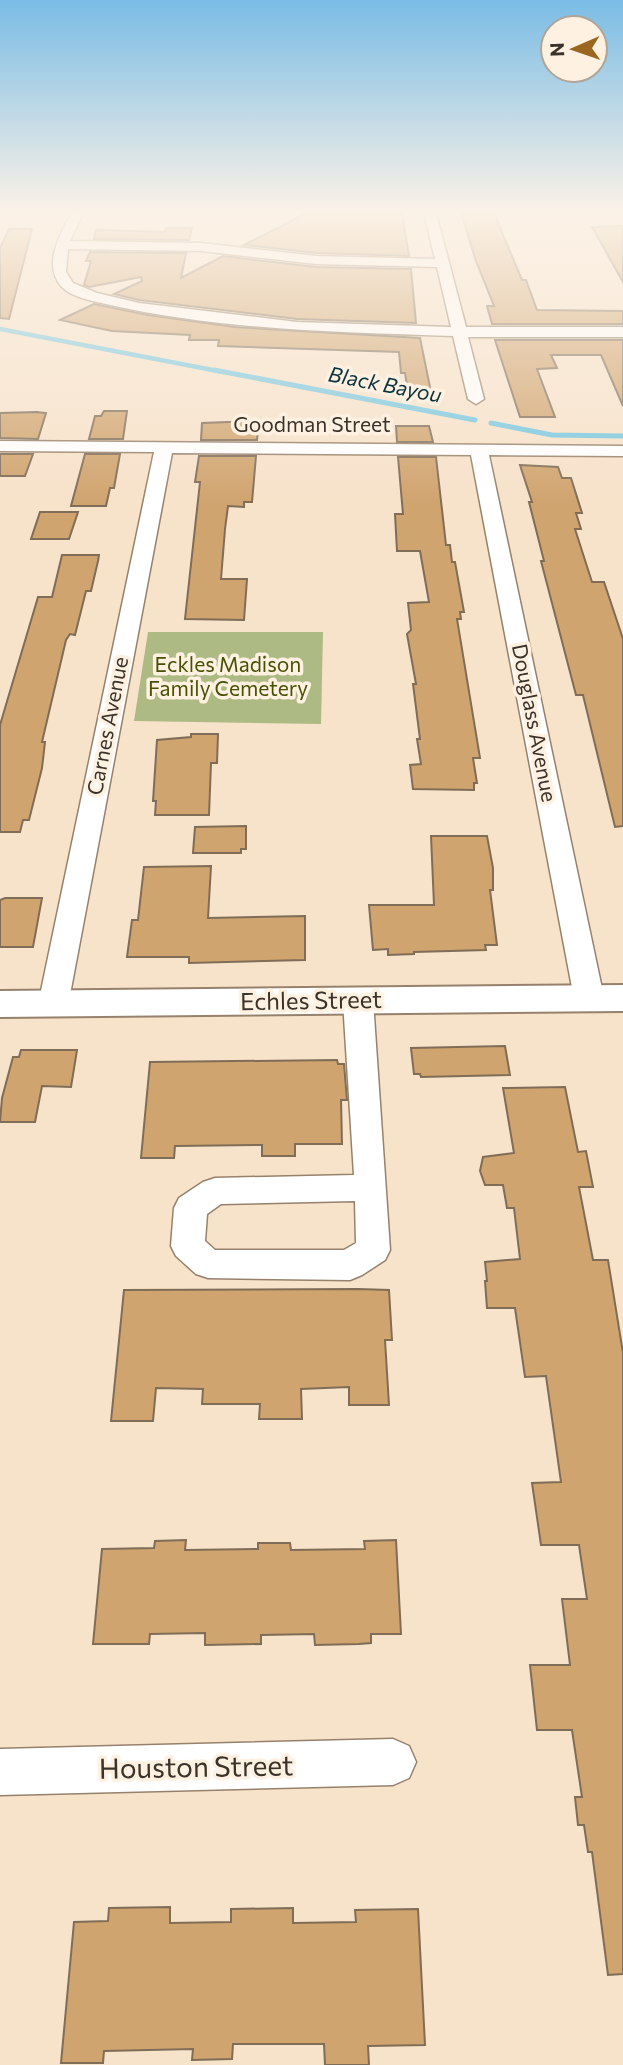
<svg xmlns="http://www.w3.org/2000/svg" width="623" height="2065" font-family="Commissioner,sans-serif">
	<rect width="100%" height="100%" fill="#f7e2ca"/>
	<path fill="#aeba84" d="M148 632H323L321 724 134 721Z"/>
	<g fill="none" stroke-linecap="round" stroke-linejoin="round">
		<path stroke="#76c7e0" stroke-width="4.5" d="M0 329 223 372"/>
		<path stroke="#76c7e0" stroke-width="5" d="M214 370 475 420
			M491 423 552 435 623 436"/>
	</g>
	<path fill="#d0a46f" stroke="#806d57" stroke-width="2" d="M307 213H402L409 256 316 253 244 245Z
		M461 213H494L522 280H526L537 310 623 311V324H492L487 306H494L476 261Z
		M623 226V282L592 227Z
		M166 228H192L189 240 94 239 96 230 165 232Z
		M9 229H32L9 319 0 318V248Z
		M90 252 186 253 181 278 223 256 316 267 411 269 416 323 297 319 139 300 114 294 142 281 141 277 89 287 84 285 91 261H86Z
		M94 304 148 315 235 327 420 338 432 397H409L405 373H401L399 352 218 346 219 340H189L190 335 112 331 60 320Z
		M495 340H623V406L601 355H551L557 368 537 369 555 417H520Z
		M104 411H127L123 439H89L95 416H101Z
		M0 413 37 412 46 413 38 439 0 438Z
		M259 421 257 440H201L202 423Z
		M396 426H429L433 442H397Z
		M0 454H33L25 476H0Z
		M85 454H120L114 488H110L106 506H71Z
		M199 456H256L252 502H244V507L228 506 225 529 221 579H247L244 620 185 619 200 482H195Z
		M398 457H436L446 545H450L452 562H455L464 612H460L461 619H457L480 758H473L477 783H474V790L413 789 410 765 421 764 417 739H420L413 684H416L407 634 411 630 408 603 429 602 420 551H397L395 514H403Z
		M520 465 558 467 562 478H571L582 513H576L581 529H575L592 582H604L623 639V826L615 827 583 695H576L541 561H544L529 502H532Z
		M40 512H78L69 539H31Z
		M62 555H99L98 561 91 591H86L75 635 70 634 66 640 42 742H45L42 768 29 820H23L20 832H0V725L38 597H52Z
		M191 734H218L217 763H211L209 815H155L156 801H153L157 740 191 737Z
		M246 826V849H241V853H193L195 827Z
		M431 836H487L493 868V890H490L497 945H485L486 950 414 952V954L388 955V949L373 950 369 905H434Z
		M211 866 208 918 305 916V960L189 963V957H127L132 920H138L144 867Z
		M5 898H42L33 947H0V900Z
		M505 1046 510 1075 421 1077 420 1074H414L411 1048Z
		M21 1050H77L71 1087 42 1086 35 1122H0L2 1098 13 1057H19Z
		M337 1060 338 1064H344L347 1100H341L342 1144H295V1156H262V1145L175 1146 174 1158H141L150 1062Z
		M565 1087 578 1152 586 1151 593 1187H579L593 1260H608L623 1353V1974L608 1975 592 1852H588L584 1825H578L575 1797H582L572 1730H537L530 1665H570L562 1599H587L579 1545H541L532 1483 561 1482 546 1376 525 1377 515 1308H487L485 1281H487L485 1262 520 1259 514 1208H507L503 1185H485L480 1171 483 1157 514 1153 503 1088Z
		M358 1289 389 1290 392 1340H385L389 1405H349V1387L301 1389 302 1419H259L260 1404H202L203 1389 156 1388 153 1421H111L124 1290Z
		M186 1540 185 1550 258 1549V1543H290L291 1550 365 1549 364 1541 396 1540 401 1634H371V1643L359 1644 315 1645 314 1634 261 1635V1644L205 1645V1633L150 1634 149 1644H93L102 1549 154 1548 155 1541Z
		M170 1907V1923L231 1922V1909L293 1908V1923L356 1922 355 1910 418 1909 425 2045 368 2046 369 2065H325L324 2044H233L232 2059 192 2060 193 2049 104 2051 103 2063H61L74 1922 108 1921 109 1908Z"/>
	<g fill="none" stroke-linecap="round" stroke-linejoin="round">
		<g stroke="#96826c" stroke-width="3">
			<path id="street" d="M71 213H83L70 241 201 243 316 256 435 259 424 213H436L466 327H623V337H468L484 399 476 404 468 399 453 336C338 332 219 330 106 304 93 301 71 297 62 287 42 265 60 235 71 213ZM68 249 201 251 316 264 437 267 451 327 297 322 139 303 97 293 73 283 66 272Z
				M0 441 623 446V456L489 455 604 998 599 1005 589 1008 579 1005 574 998 471 455 172 453 68 1005 63 1012 53 1015 43 1012 38 1005 154 452 0 451Z
				M358 991 368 994 373 1001 390 1250 385 1260 362 1275 350 1280 208 1278 196 1274 176 1256 171 1246 174 1208 179 1198 203 1182 215 1178 354 1175 343 1001 348 994ZM355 1201 356 1243 344 1250H215L205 1241 207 1214 221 1204Z
				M393 1739 409 1746 416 1762 409 1778 393 1785 0 1795V1749Z"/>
		</g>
		<g stroke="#96826c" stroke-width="4">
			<path id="secondary" d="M623 985V1011L0 1017V991Z"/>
		</g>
		<use href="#street" fill="#fff" fill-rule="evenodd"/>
		<use href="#secondary" fill="#fff" fill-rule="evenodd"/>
	</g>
	<linearGradient id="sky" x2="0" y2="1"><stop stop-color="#7abce5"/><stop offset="0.42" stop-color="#fbf2e7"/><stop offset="1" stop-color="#fbf2e7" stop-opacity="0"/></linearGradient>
	<rect width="623" height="502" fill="url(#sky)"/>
	<g text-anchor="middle" stroke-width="7" stroke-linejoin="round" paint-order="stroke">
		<g font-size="21" font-style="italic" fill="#0b333d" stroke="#fef1e2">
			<text transform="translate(385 385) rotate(11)" y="7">Black Bayou</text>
		</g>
		<g font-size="21" fill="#3b3329" stroke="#fef1e2">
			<text x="312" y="432">Goodman Street</text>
			<text transform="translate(534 723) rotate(79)" y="7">Douglass Avenue</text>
			<text transform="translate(108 726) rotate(-79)" y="7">Carnes Avenue</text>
		</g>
		<g font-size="21" fill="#465105" stroke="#fef1e2">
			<text x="228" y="672">Eckles Madison<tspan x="228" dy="24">Family Cemetery</tspan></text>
		</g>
		<g font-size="24" fill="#3b3329" stroke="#fef1e2">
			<text transform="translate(311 1001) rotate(-1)" y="8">Echles Street</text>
		</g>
		<g font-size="28" fill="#3b3329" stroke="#fef1e2">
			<text transform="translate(196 1767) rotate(-1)" y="10">Houston Street</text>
		</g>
	</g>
	<g transform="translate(574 49) rotate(268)"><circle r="33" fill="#fef1e2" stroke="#b0a598" stroke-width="2"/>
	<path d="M0-5L12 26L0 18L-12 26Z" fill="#9d6620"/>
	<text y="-10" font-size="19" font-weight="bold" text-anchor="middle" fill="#3b3329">N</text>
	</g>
</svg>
